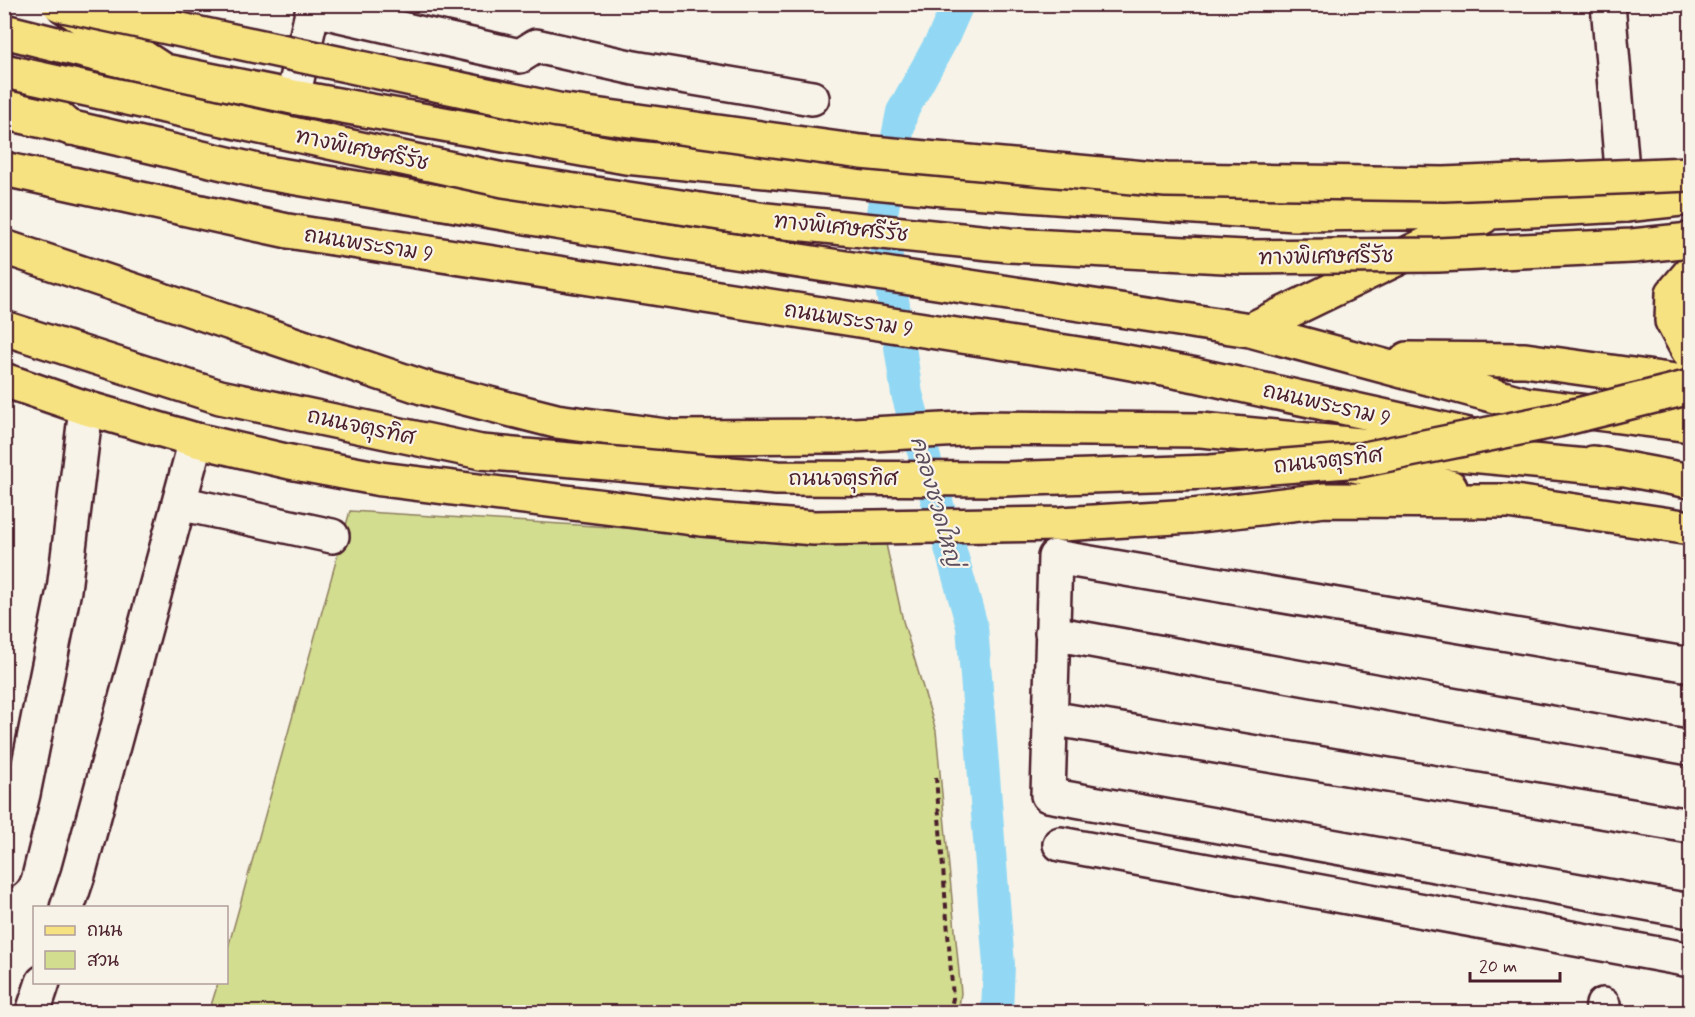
<svg xmlns="http://www.w3.org/2000/svg" width="1695" height="1017" font-family="Mynerve,'Playpen Sans Thai',sans-serif">
	<rect width="100%" height="100%" fill="#f7f3e8"/>
	<filter id="ink" filterUnits="userSpaceOnUse"><feTurbulence type="fractalNoise" baseFrequency=".0167" numOctaves="2"/><feDisplacementMap in="SourceGraphic" scale="12" xChannelSelector="R" yChannelSelector="G"/><feConvolveMatrix kernelMatrix="1 2 1 2 8 2 1 2 1" color-interpolation-filters="sRGB"/></filter>
	<g filter="url(#ink)">
		<path fill="#d2dd90" stroke="#8e7e5e" stroke-width="1.5" d="M350 511 886 544 903 621 936 731 961 993 958 1012H209L218 983 226 982 227 951Z"/>
		<g fill="none" stroke-linecap="round" stroke-linejoin="round">
			<path stroke="#92d8f4" stroke-width="32" d="M958 4 943 38 902 112 881 218 907 394 972 626 999 965 997 1012"/>
			<g stroke="#4a1f2b" stroke-width="38">
				<path id="minor" d="M1608 4 1625 205
					M313 9 520 56 536 46 634 68 812 98
					M293 97 314 4
					M179 503 332 536
					M1052 633 1690 748
					M1690 665 1055 557 1048 795 1690 911
					M1050 718 1690 826
					M1060 844 1690 960
					M4 871 23 794 64 590 86 408
					M67 908 78 875 196 440
					M33 1012 43 982
					M1602 1012 1603 1005"/>
			</g>
			<g stroke="#4a1f2b" stroke-width="38">
				<path id="major" d="M64 6 164 71 293 97 626 157 944 189 1295 214 1492 212 1625 205 1690 198
					M4 112 262 172 656 239 1250 330 1525 404 1690 425
					M4 169 288 231 1110 359 1196 375 1478 437
					M1690 273 1673 293 1672 321 1690 354
					M1250 330 1483 217
					M1407 359 1525 360 1690 383
					M4 380 86 408 196 440 290 462 381 479 701 519 814 528 1061 524 1192 516 1325 500 1508 501 1690 528
					M1340 462 1450 487
					M1593 463 1690 481"/>
			</g>
			<g stroke="#4a1f2b" stroke-width="38">
				<path id="highway" d="M4 31 164 71
					M4 70 70 128
					M4 247 422 387 556 421 674 437 836 436 979 428 1201 430 1619 469"/>
			</g>
			<path stroke="#4a1f2b" stroke-width="4" stroke-dasharray="6 4.5" stroke-linecap="butt" d="M936 777 953 998 950 1012"/>
			<use href="#minor" stroke="#f7f3e8" stroke-width="33"/>
			<use href="#major" stroke="#f7e281" stroke-width="33"/>
			<use href="#highway" stroke="#f7e281" stroke-width="33"/>
			<g stroke="#4a1f2b" stroke-width="38" stroke-linecap="butt">
				<path id="major-bridge" d="M4 328 220 397 481 452 777 478 1004 479 1210 472 1360 460 1558 420 1690 387"/>
			</g>
			<g stroke="#4a1f2b" stroke-width="38" stroke-linecap="butt">
				<path id="highway-bridge" d="M59 4 558 110 861 152 1166 180 1444 184 1690 174
					M4 71 503 180 766 220 1009 245 1244 257 1438 255 1632 246 1690 240"/>
			</g>
			<use href="#major-bridge" stroke="#f7e281" stroke-width="33"/>
			<use href="#highway-bridge" stroke="#f7e281" stroke-width="33"/>
		</g>
	</g>
	<g text-anchor="middle" stroke-width="4.5" stroke-linejoin="round" paint-order="stroke">
		<g font-size="21" fill="#4a1f2b" stroke="#f7f3e8">
			<text transform="translate(362 149) rotate(12)" y="7">ทางพิเศษศรีรัช</text>
			<text transform="translate(841 227) rotate(6)" y="7">ทางพิเศษศรีรัช</text>
			<text transform="translate(369 244) rotate(9)" y="7">ถนนพระราม 9</text>
			<text transform="translate(1326 256) rotate(-1)" y="7">ทางพิเศษศรีรัช</text>
			<text transform="translate(849 319) rotate(9)" y="7">ถนนพระราม 9</text>
			<text transform="translate(1327 404) rotate(13)" y="7">ถนนพระราม 9</text>
			<text transform="translate(361 426) rotate(12)" y="7">ถนนจตุรทิศ</text>
			<text transform="translate(1328 460) rotate(-6)" y="7">ถนนจตุรทิศ</text>
			<text x="843" y="485">ถนนจตุรทิศ</text>
		</g>
		<g font-size="22" font-style="italic" fill="#5c4d5d" stroke="#f7f3e8">
			<text transform="translate(937 501) rotate(74)" y="8">คลองชวดใหญ่</text>
		</g>
	</g>
	<rect width="1695" height="1017" fill="none" stroke="#f7f3e8" stroke-width="24"/>
	<rect x="12" y="12" width="1671" height="993" fill="none" stroke="#4a1f2b" stroke-width="2" filter="url(#ink)"/>
	<rect x="33" y="906" width="195" height="78" fill="#f7f3e8" stroke="#b29e9c" stroke-width="1.5"/>
	<rect x="45" y="926" width="30" height="9" fill="#f7e281" stroke="#b29e9c" stroke-width="1.5"/>
	<text x="87" y="936" font-size="18" fill="#4a1f2b">ถนน</text>
	<rect x="45" y="951" width="30" height="18" fill="#d2dd90" stroke="#b29e9c" stroke-width="1.5"/>
	<text x="87" y="966" font-size="18" fill="#4a1f2b">สวน</text>
	<path d="M1470 972v9h90v-9" fill="none" stroke="#4a1f2b" stroke-width="3"/>
	<text x="1479" y="972" font-size="18" fill="#4a1f2b" stroke="#f7f3e8" stroke-width="4.5" paint-order="stroke">20 m</text>
</svg>
